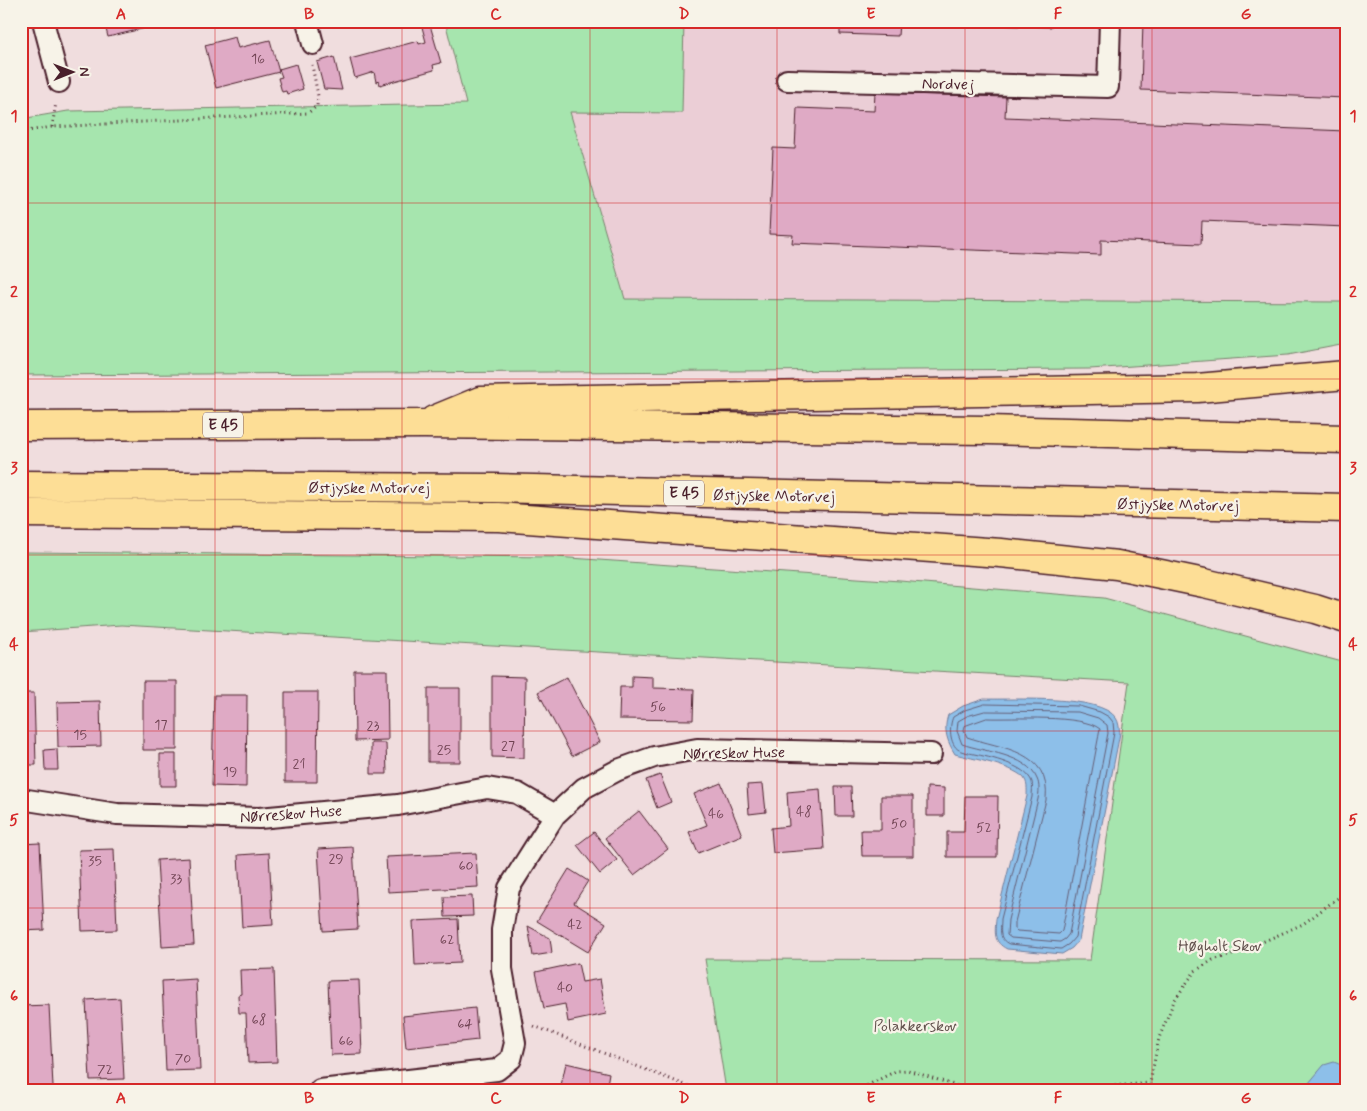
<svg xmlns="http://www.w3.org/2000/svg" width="1367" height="1111" font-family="Mynerve,sans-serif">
	<rect width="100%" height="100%" fill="#f0ddde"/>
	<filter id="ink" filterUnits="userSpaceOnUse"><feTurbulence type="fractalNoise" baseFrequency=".02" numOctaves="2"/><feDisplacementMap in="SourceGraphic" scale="10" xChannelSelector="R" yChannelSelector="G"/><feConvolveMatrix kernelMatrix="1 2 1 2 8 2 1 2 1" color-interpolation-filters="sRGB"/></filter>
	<g filter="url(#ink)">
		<path fill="#ebced6" d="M684 21H1346V302L625 299 570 112 682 113Z"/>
		<path fill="#a6e5ae" stroke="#78826c" d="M445 21H684L682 113 570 112 625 299 1346 302V344L1288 355 1090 369 21 375V119L68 111 466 104Z
			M21 552 556 557 900 581 1104 598 1346 663V1090H726L705 959 1090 960 1129 682 121 625 21 632Z"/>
		<path fill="#8dbfe9" stroke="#727f9d" d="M984 699C1012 700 1100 694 1116 718 1119 722 1119 728 1120 733L1079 940 1072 948 1062 954 1007 949C993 942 995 933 996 919L1027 796C1027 790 1028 782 1023 777 1010 765 973 759 955 754 947 741 943 730 948 715L963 706Z
			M1334 1062 1346 1067V1090H1303L1324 1065Z"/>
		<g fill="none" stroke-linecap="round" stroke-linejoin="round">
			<path stroke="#655f77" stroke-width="1" d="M985 704 1079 706 1100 712 1109 717 1113 722 1114 733 1075 937 1069 944 1061 949 1009 944C998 939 1001 930 1001 919L1032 797C1032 793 1033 786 1032 782 1026 765 989 757 974 754 970 753 962 752 959 750 949 744 949 726 953 717L965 710Z
				M985 711 1078 712 1098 718 1107 725 1108 733 1069 934 1065 939 1060 942 1011 938 1007 935 1008 920 1038 799C1039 793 1040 785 1037 779 1027 754 984 752 962 744L957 731 958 721 967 716Z
				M987 718C1012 719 1082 714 1100 729L1062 931 1059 934 1017 931 1015 929V922L1046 800C1051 750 1002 749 967 737L964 730 965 726Z"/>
		</g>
		<path fill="#dfaac5" stroke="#4a1f2b" d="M120 21H153L154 26 108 37 105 25Z
			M840 21H1051V27L899 22 898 36 840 34Z
			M1143 21H1346V98L1141 90Z
			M430 25 441 63 433 65 434 70 380 85 379 81 376 82 374 72 355 78 350 59 418 41 419 44 426 42 422 27Z
			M235 37 238 48 270 40 279 72 216 88 205 45Z
			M334 57 342 90 324 89 317 62Z
			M296 64 303 89 287 94 286 91 282 92 278 78 282 77 279 69Z
			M875 93 1006 97 1005 117 1346 131V227L1202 221 1201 244 1101 240V255L792 243 793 235 769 234 773 148 795 149 797 108 874 111Z
			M354 670H387L388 740 355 741Z
			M492 676 525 677 524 758 492 757Z
			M632 676 653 677V688L694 689 693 720 619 719 620 687H632Z
			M567 677 600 742 572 756 538 692Z
			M143 681H177V750H143Z
			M428 688H460V762H428Z
			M285 692H318L317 782H285Z
			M21 693H34L36 765H21Z
			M214 695H247L246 787 212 786Z
			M100 701 101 746 58 747 57 702Z
			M371 743H386L387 774H371Z
			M57 749 58 770H45L44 750Z
			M160 754H176V786H160Z
			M660 775 671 802 657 808 646 780Z
			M721 783 742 835 698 853 689 832 707 825 694 794Z
			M763 784 766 812 749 814 747 785Z
			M835 787H851L852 816H836Z
			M927 787 944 788V816H927Z
			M820 789 824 849 773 853 771 828 789 826 787 792Z
			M881 796H913V856H862L861 830H881Z
			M965 796H998L997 857H947V832H964Z
			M639 811 668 849 634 875 605 838Z
			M594 832 617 860 600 874 577 845Z
			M40 843 44 930 21 931V844Z
			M353 847 358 929 323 931 318 849Z
			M114 849 117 930 82 931 79 850Z
			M269 853 273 925 242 927 238 855Z
			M476 853 478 887 388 892 386 857Z
			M189 858 194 945 162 947 157 860Z
			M569 869 588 881 574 903 606 923 588 952 537 921Z
			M472 896 473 916 445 917 444 897Z
			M458 919 460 963 415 965 413 921Z
			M528 926 550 938 552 953 533 956Z
			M578 963 582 982 600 979 606 1014 568 1022 565 1004 544 1008 536 972Z
			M274 969 277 1062 248 1063 246 1013H239L238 995 241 994 240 970Z
			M196 979 200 1070 166 1071 162 981Z
			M359 980 362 1054 331 1055 328 981Z
			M120 998 124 1079 90 1080 86 1000Z
			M49 1005 53 1087 21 1089V1006Z
			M475 1008 478 1040 406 1048 403 1016Z
			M566 1063 609 1073 606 1090H560Z"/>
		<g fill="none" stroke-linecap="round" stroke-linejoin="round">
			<g stroke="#4a1f2b" stroke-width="24">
				<path id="minor" d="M43 21 59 82
					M307 21 313 44
					M787 80 1108 87 1110 21
					M21 799 117 814 259 818 398 805 487 788 517 793 555 815
					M320 1090 497 1070 511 1059 515 1043 502 969V930L509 888 555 815 584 788 618 770 654 757 697 749 931 754"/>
			</g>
			<g stroke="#4a1f2b" stroke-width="31">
				<path id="motorway" d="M434 420 480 401 1197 388 1346 375
					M21 426 424 424 989 430 1346 439
					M21 485 494 488 1346 508
					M21 513 499 517 1001 553 1117 565 1204 583 1315 609 1346 619"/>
			</g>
			<path stroke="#4a1f2b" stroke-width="3" stroke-dasharray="1 4" stroke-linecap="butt" d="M52 127 56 103
				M21 132 52 127 308 113 317 106 318 96 312 65
				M534 1026 698 1090
				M858 1090 896 1071 908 1070 969 1090
				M1060 1090 1150 1083
				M1152 1090 1150 1083 1159 1038 1174 1001 1195 971 1213 960 1235 954 1303 924 1346 892"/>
			<use href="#minor" stroke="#f7f3e8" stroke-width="20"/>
			<use href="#motorway" stroke="#fdde96" stroke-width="28"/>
		</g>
	</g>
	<path fill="none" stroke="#d62828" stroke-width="1" stroke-opacity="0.55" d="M215 21V1090M402 21V1090M590 21V1090M777 21V1090M965 21V1090M1152 21V1090M21 203H1346M21 379H1346M21 555H1346M21 731H1346M21 908H1346"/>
	<g text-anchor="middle" stroke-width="4.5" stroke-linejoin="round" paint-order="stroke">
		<g font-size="14" fill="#6f4252">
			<text x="258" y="63">16</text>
			<text x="658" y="711">56</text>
			<text x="161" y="729">17</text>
			<text x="373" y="730">23</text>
			<text x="80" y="739">15</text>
			<text x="508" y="750">27</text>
			<text x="444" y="754">25</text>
			<text x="299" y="768">21</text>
			<text x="230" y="776">19</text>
			<text x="804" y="816">48</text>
			<text x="716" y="818">46</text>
			<text x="899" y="828">50</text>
			<text x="984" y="832">52</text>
			<text x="336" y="863">29</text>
			<text x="95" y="865">35</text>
			<text x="466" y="870">60</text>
			<text x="176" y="883">33</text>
			<text x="575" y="929">42</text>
			<text x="447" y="944">62</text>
			<text x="565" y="992">40</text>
			<text x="259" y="1024">68</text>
			<text x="465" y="1028">64</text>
			<text x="346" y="1045">66</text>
			<text x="183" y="1063">70</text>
			<text x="105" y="1074">72</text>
		</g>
		<g fill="#f7f3e8" stroke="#7e5f64" stroke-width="1">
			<rect x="203" y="412.5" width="40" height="25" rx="4"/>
			<rect x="664" y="480.5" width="40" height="25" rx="4"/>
		</g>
		<g font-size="15" font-weight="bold" fill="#4a1f2b">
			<text x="223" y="430">E 45</text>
			<text x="684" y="498">E 45</text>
		</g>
		<g font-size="16" fill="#4a1f2b" stroke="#f7f3e8">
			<text transform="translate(948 83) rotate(1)" y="6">Nordvej</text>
			<text x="369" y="493">Østjyske Motorvej</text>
			<text transform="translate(774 495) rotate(1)" y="6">Østjyske Motorvej</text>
			<text transform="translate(1178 504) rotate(1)" y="6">Østjyske Motorvej</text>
			<text transform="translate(734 752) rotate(-1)" y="6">Nørreskov Huse</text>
			<text transform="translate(291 813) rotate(-4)" y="6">Nørreskov Huse</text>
		</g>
		<g font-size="16" fill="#61504c" stroke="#f7f3e8">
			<text x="1220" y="951">Høgholt Skov</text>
			<text x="915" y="1031">Polakkerskov</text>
		</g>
	</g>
	<rect width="1367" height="1111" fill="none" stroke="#f7f3e8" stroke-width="55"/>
	<g transform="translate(72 72) rotate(89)" stroke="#f7f3e8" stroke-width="4" paint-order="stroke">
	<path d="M0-4L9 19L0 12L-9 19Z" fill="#4a1f2b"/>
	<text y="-8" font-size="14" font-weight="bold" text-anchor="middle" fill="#4a1f2b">N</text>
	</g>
	<rect x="28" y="28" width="1312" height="1056" fill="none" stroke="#d62828" stroke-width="2"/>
	<g font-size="16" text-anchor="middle" font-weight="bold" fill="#d62828">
		<text x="121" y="19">A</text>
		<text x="309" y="19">B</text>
		<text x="496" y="19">C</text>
		<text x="684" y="19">D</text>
		<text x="871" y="19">E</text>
		<text x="1058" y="19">F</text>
		<text x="1246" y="19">G</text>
		<text x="14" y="121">1</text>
		<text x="1353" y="121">1</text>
		<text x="14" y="297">2</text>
		<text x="1353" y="297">2</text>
		<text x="14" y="473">3</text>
		<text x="1353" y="473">3</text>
		<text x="14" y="649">4</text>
		<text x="1353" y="649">4</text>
		<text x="14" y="825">5</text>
		<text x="1353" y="825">5</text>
		<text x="14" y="1001">6</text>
		<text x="1353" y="1001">6</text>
		<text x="121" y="1103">A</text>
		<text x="309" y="1103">B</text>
		<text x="496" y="1103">C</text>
		<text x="684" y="1103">D</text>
		<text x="871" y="1103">E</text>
		<text x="1058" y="1103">F</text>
		<text x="1246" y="1103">G</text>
	</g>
</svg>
